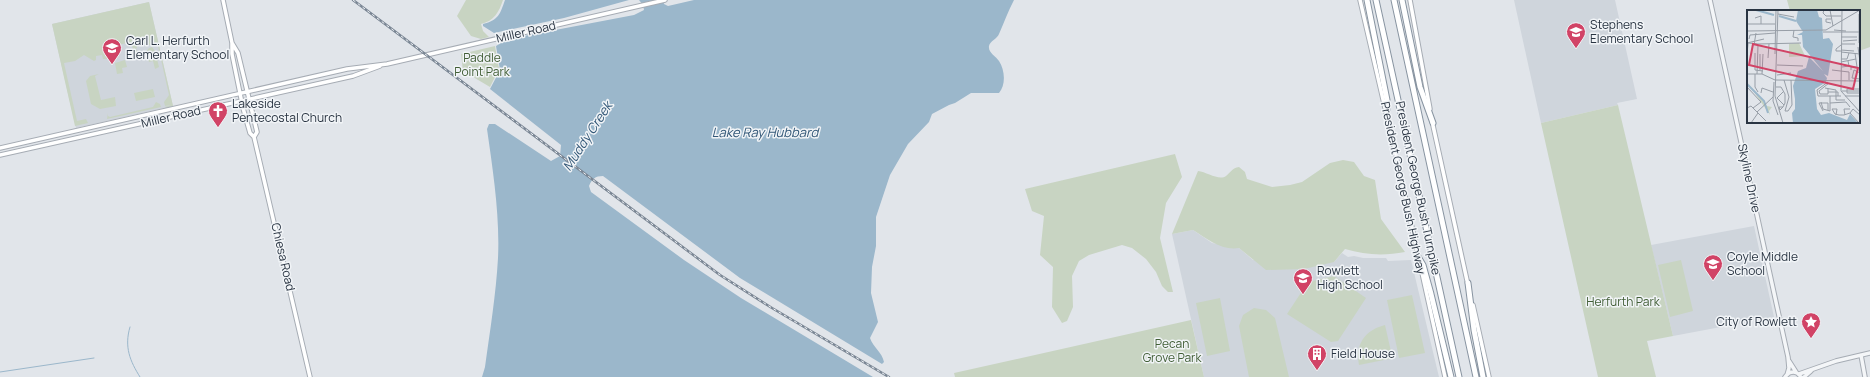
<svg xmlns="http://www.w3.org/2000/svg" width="1870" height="377" font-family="Manrope,sans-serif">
	<rect width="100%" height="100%" fill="#e1e5ea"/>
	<path fill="#cfd5dc" d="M1514 0H1615L1637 99 1617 103 1618 105 1541 123Z
		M149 2 173 106 76 128 52 24Z
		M1754 226 1774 317 1673 336 1651 245Z
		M1193 230 1212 243 1239 248 1253 260 1334 262 1342 253 1348 257 1354 256 1363 258H1386L1388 261 1411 260 1439 377H1204L1172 234Z"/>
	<path fill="#c8d4c2" d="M466 0H503C499 12 494 21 481 24L483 31 489 37 481 39 471 36 457 16Z
		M1787 0H1870V47L1859 51V11H1790Z
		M149 2 173 106 166 108 165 107 171 105 165 106 164 102 169 95 158 46 155 44 149 45 140 42 136 49 141 56 135 57 131 42 110 47 113 62 110 63 109 59H103L102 55 96 56V60L94 61 84 55 75 61 64 63 77 121 86 119 88 123 75 126 52 24Z
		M495 46 499 69 490 87 463 71 461 54Z
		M152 47 155 51 159 67 155 69 153 61 149 62 146 52 149 48Z
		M125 60 127 67 122 68 123 73 117 74 115 63Z
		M99 74 95 76 101 100 115 97 116 106 100 109 91 104 86 81 90 76Z
		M153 89 155 97 136 101 134 93Z
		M156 102 160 104 161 107 107 119 108 113V116L110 117 153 107Z
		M1618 105 1673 336 1647 341 1656 377H1598L1541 123Z
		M1175 154 1182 177 1166 203 1160 238 1173 292H1168L1162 286 1156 272 1146 259 1132 248 1122 245 1089 255 1079 261 1072 276 1073 307 1067 321 1062 323 1052 307 1053 267 1040 255 1044 216 1032 211 1025 189Z
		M1343 160 1354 162 1364 176 1375 180 1381 219 1405 252C1384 256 1365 255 1345 249L1334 262 1304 269 1266 270 1239 248C1222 251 1207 239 1193 230L1172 234 1198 171C1207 172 1219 181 1226 176 1231 172 1232 168 1239 167L1245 172 1247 179 1272 187 1290 185 1302 182 1330 163Z
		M1681 260 1693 311 1670 317 1658 265Z
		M1334 276 1366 298 1338 341 1331 342 1287 314 1308 282Z
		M1412 295 1425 353 1399 358 1387 300Z
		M1220 298 1230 351 1207 356 1196 303Z
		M1254 308 1266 310 1275 318 1289 377H1249L1239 326 1243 315Z
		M1191 320 1204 377H955L954 373Z
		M1385 325 1392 356 1389 359 1359 365C1355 344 1365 330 1385 325Z"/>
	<path fill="#9bb7cb" d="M505 0H629L564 18 494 33 483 26V24C499 20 500 14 505 0Z
		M639 0H663L664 4 668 6 694 0H1014C1008 11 1004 23 999 34 997 39 990 41 989 46 988 53 996 56 999 61 1005 70 1006 85 999 93H971L955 103 949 105 932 114 929 122 908 144 890 175 876 217V246L872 267 871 293 878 322 870 338C873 347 882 352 884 362L882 364 740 278 603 176C595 176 592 179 589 186L591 192 684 260 741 298 873 377H482L485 367C490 331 496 294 498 258 500 216 493 171 487 129L489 124H495L551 161 560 156 561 145 490 89 500 70 496 46 508 39 634 15 644 10 643 5Z"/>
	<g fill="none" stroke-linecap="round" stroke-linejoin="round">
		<path stroke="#9bb7cb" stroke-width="1" d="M130 327C124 347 130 361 140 377
			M0 372 94 358"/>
		<g stroke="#a6acb4" stroke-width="5.5">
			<path id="tertiary" d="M1710 0 1788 357 1789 368 1787 375
				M1861 355 1865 377
				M1789 361 1796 372
				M1799 374 1836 361 1870 353
				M1785 377C1790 370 1797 371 1801 377
				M1804 377 1811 371"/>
		</g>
		<g stroke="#a6acb4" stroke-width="5.5">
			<path id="secondary" d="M223 0 232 43V54L243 108 250 133 254 137
				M1360 0 1385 108
				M1410 0 1430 109
				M232 43 238 53 257 132 254 137 310 377
				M1387 114 1445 377
				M1432 121 1468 285
				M0 148 347 69 387 64 665 0
				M0 155 353 76 380 66
				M1473 305 1489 377"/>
		</g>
		<g stroke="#8894a1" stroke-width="7">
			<path id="motorway" d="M1367 0 1387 100V116
				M1376 0 1459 377
				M1394 0 1476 377
				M1402 0 1420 87 1433 123
				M1417 255 1423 265 1431 294 1451 377
				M1468 283 1474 330 1483 377"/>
		</g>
		<use href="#tertiary" stroke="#f4f6f8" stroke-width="3.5"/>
		<use href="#secondary" stroke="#fff" stroke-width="3.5"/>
		<use href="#motorway" stroke="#fff" stroke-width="5"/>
		<g stroke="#7a8694" stroke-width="2.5">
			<path id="rail" d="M353 0 720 275 772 308 889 377"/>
		</g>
		<use href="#rail" stroke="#f1f4f7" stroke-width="1" stroke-dasharray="3" stroke-linecap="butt"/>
	</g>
	<defs>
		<g id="school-pin" transform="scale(1)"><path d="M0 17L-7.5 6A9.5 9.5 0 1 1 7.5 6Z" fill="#d14366" stroke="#f1f4f7"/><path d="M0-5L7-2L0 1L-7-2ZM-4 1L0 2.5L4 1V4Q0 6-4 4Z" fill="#fff"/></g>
		<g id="church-pin" transform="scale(1)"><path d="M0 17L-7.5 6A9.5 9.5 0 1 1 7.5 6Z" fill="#d14366" stroke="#f1f4f7"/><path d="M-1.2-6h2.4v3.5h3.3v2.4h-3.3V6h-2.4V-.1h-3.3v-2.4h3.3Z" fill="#fff"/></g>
		<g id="sight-pin" transform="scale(1)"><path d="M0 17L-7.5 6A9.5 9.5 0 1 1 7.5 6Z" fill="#d14366" stroke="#f1f4f7"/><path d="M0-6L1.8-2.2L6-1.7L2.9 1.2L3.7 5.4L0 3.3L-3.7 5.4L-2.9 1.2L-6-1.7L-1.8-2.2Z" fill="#fff"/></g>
		<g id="building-pin" transform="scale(1)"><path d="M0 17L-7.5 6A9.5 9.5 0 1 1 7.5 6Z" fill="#d14366" stroke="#f1f4f7"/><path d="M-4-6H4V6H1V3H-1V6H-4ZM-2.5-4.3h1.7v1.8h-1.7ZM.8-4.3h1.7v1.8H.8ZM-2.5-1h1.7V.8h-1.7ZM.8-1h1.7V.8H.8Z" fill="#fff"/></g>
	</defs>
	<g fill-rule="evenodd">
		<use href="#school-pin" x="1576" y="32"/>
		<use href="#school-pin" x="112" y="48"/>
		<use href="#church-pin" x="218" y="111"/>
		<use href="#school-pin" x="1713" y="264"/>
		<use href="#school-pin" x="1303" y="278"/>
		<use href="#sight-pin" x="1811" y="322"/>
		<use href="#building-pin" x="1317" y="354"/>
	</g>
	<g text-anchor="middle" stroke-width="3" stroke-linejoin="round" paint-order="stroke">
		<g font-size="12" fill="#293442" stroke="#f1f4f7" text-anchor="start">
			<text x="1590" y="29">Stephens<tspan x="1590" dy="14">Elementary School</tspan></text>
			<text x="126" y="45">Carl L. Herfurth<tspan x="126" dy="14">Elementary School</tspan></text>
			<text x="232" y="108">Lakeside<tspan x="232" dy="14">Pentecostal Church</tspan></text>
			<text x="1727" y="261">Coyle Middle<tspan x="1727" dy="14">School</tspan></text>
			<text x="1317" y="275">Rowlett<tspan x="1317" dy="14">High School</tspan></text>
			<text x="1797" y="326" text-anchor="end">City of Rowlett</text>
			<text x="1331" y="358">Field House</text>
		</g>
		<g font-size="12" fill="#293442" stroke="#f1f4f7">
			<text transform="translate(526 32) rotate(-13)" y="4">Miller Road</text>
			<text transform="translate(171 117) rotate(-13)" y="4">Miller Road</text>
			<text transform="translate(1749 178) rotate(78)" y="4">Skyline Drive</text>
			<text transform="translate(1403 188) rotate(78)" y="4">President George Bush Highway</text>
			<text transform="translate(1418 188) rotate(78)" y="4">President George Bush Turnpike</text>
			<text transform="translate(283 257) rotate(77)" y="4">Chiesa Road</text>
		</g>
		<g font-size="12" fill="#415e36" stroke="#f1f4f7">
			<text x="482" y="62">Paddle<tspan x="482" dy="14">Point Park</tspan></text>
			<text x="1623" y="306">Herfurth Park</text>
			<text x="1172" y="348">Pecan<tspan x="1172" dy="14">Grove Park</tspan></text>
		</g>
		<g font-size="13" font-style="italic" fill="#325777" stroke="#f1f4f7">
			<text x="765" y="137">Lake Ray Hubbard</text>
			<text transform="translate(587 136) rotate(-57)" y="5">Muddy Creek</text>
		</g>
	</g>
	<g transform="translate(1747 10)">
		<rect width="113" height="113" fill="#e1e5ea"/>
		<path d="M52 33 58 46 42 47V34ZM0 72 20 96 25 97 22 101 23 105Z" fill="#c8d4c2"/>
		<path d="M51 0H70L72 7 75 8 76 29 82 28 86 34 81 66 77 64 80 68 79 72 68 79 70 99 74 105 82 103 100 110 103 104 111 113H46L45 103 48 99V89L46 76 51 61 59 58 62 47 76 61 56 37 55 25H50L56 22 49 11Z" fill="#9bb7cb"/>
		<path fill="none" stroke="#9bb7cb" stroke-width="2" d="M9 0 27 5M32 6 49 11M0 74 17 91 21 103"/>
		<path fill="none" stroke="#979ea7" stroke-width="1" d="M31 0 28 86 36 113M77 0 76 3 79 6H94M83 0 86 16M95 0 94 81 113 102M31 4 47 7M8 8 14 6V14M84 9H79V12L84 13M0 14H28M47 20 46 27 51 28V31M87 20 99 21M0 21 79 20 113 0M76 22H113M94 27H110M2 29 3 25 28 23M96 31 110 30M0 33 17 29M112 33V4M11 34 54 33M94 34H108M7 35 9 23M111 37 113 52M94 40 107 41M94 41H89V39L94 35M94 42 113 44M8 43V60L16 61M28 44 29 0M0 45 1 33 11 34M21 48 22 34M94 49H100L102 43M94 52 109 49M30 55 56 56M95 57 102 56 101 51M13 60V44M85 60 102 62V70M104 60V57H110L108 43M113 63 107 60 105 68 113 69M0 64H15L28 70 113 71M8 64V77L11 82M10 64 11 35M15 64 16 44M30 65 44 63M37 70 42 87 38 101M27 72 26 91 31 105M0 77 14 92 6 98M29 77H34L38 84V93L36 97 33 100 32 97H36M78 78 89 80V86M81 79V84H73L72 81 82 73M113 79H100V83H113M37 81 30 88 37 95M95 81H113M81 82H91V86M14 83 15 78 26 82M71 86H94M71 86 70 80 81 72M89 86V90H98M98 86H113M74 92 76 99 83 101V86M83 93 99 92 103 97M0 98 4 96 19 111M38 101H41L45 95 44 70M76 101 72 93H81V100M10 102 26 87M103 103 106 99 113 105M89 105 90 99H85L88 104 92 105H97L103 103 112 113M98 105 97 99H103M4 113 11 103"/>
		<path fill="#d14366" fill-opacity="0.15" stroke="#d14366" stroke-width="2" d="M6 34 111 58 106 79 2 55Z"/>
		<rect width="113" height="113" fill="none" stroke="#293442" stroke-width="2"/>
	</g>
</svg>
